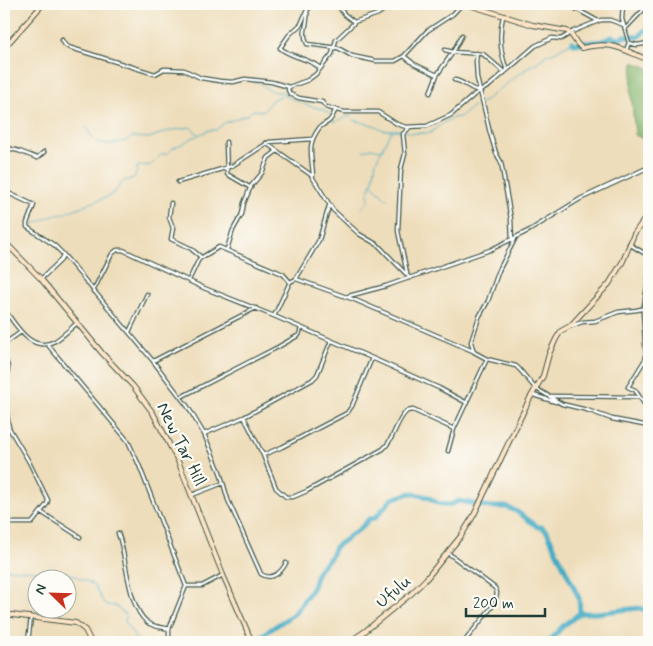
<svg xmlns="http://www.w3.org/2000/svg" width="653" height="646" font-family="Mynerve,sans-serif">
	<rect width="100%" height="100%" fill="#fdfcf7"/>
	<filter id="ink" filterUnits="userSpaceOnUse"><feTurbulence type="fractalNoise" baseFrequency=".02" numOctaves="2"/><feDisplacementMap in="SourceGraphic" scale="10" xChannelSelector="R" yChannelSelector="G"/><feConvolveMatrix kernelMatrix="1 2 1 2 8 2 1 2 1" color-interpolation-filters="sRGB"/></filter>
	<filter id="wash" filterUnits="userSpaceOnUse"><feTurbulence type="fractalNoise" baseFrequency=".0096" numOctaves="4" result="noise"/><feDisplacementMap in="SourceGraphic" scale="20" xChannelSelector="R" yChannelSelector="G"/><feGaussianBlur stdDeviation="1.12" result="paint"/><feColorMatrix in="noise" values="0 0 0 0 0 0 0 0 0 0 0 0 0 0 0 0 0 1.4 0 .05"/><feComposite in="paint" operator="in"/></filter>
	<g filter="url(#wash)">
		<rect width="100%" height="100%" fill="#eeddba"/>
		<path fill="#87b66e" stroke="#537a51" d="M633 62 649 68V142L635 135 631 92Z"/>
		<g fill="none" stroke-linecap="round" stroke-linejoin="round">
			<path stroke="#45acc4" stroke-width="1" d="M254 82H259C267 90 273 93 284 92L286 96
				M86 127 94 140 99 143 109 144 126 141 133 137 149 138 169 131 190 127 198 134
				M363 151 371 148 380 150C386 145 386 137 392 131
				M371 184 387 199
				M362 208 369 201 368 193 373 180 376 161 384 146
				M30 225C42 222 51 214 65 214L67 212 107 197 114 193 122 182 134 178 137 171V167L139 166 151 165 162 154H167L173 148 182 144 190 139 209 130H216L224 123 249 114 253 110 263 111 273 99 283 95 309 106 322 109 330 114 334 122 349 116 354 120 376 126 383 130H404L410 133H430L443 123 452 118 460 117 476 104 483 102 520 73 524 72 526 68 538 62 547 54H551L572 42
				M4 569 55 572 58 571 69 573 94 585 103 602 107 605 115 606 125 614 126 616 125 622 138 642"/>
			<path stroke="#45acc4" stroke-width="5" d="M572 42 575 44 602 41 612 37 620 39 624 36 639 37 644 31 649 29
				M255 642 261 636 295 613 313 587 318 570 330 558 335 547 361 528 369 519 375 518 392 499 410 493 428 497 437 503 449 505 459 501 490 507H506L516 511 538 527H542L547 532 579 598 580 613
				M548 642 562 627 580 613H597L639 608 648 611 649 615"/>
		</g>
	</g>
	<g filter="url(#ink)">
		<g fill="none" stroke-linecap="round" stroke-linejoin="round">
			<g stroke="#3e5548" stroke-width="5">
				<path id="street" d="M276 4 290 5
					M314 4 307 10 301 24 289 35 280 48C292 58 309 58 320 68
					M567 4 598 21
					M623 4 622 19 629 43 626 50
					M307 11C309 24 301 30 307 44L338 48 352 56 376 61H395L404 56 427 31 453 14 462 4
					M503 16C499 34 500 53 507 70
					M354 22 378 14 392 4
					M625 29 649 4
					M62 40 65 45 68 47 155 74 164 69 184 70 201 78 220 81 233 82 245 79 272 82 289 87 308 80 316 74 332 54 336 40 353 24 354 22 344 14 337 4
					M629 43 637 45 649 43
					M445 50 453 52 483 54 504 72
					M477 53 476 61 477 78 490 133 496 153 501 162 511 219 512 240
					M404 56 414 64 437 75
					M454 80C464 81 469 89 479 91
					M289 87 288 90 290 94 299 98 322 102 326 107 333 109 344 112H378L397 124 406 127 427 126 451 115 475 94 489 86 535 46 552 38 561 39 574 31 601 20H610L624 25
					M430 93 437 75 453 52 462 35
					M226 142 227 174 251 188
					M266 143 311 175 333 210 359 234 378 245 410 278
					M4 147 19 151 37 158 44 152
					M313 176C312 154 306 145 320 127 323 124 328 123 330 120 333 117 333 113 336 110
					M178 182 232 166 269 142 312 139
					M4 191 34 205 27 223V227L54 245 63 254 153 361 188 407 204 434 220 472 228 500 261 574C271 581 281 573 286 563
					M171 203 169 217 173 228 171 239 190 248 201 257
					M515 239 499 270 488 301 479 317 471 342 474 352 487 359 516 366 520 370 535 388 562 404 587 410 612 419 649 426
					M629 244 649 256
					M227 249 233 230 242 214 244 203 251 186 262 173 268 158 277 151
					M407 273 398 231 401 169 405 154 403 134 409 128
					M649 273 643 312 646 358 628 387 635 390 649 411
					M41 279 61 260 63 254
					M296 279 319 240 329 206
					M189 280 199 259 219 247 283 274 290 282
					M290 282 296 279 299 280 355 300 473 351
					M93 291 112 254 117 250H123L204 288 274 316 372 358 439 388 467 403
					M345 297 386 286 490 250 530 230 580 199 649 167
					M4 309C16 325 31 354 55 341 63 336 70 329 77 323
					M274 316 290 282
					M572 326 582 322 595 321 618 312 637 310 649 307
					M129 332 147 294
					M4 344 21 332
					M47 344 128 441 139 465 186 586 169 629V642
					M4 355 8 367 6 388 7 414 9 428 28 460 48 500 47 504 32 523H4
					M153 361 256 308
					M533 395 556 402
					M550 396 639 397
					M181 397 278 347 299 335 301 328
					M244 417 263 455 276 488 286 497H293L307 491 383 449C395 439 395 422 407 411L413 410 454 429
					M204 434 244 417 312 380 317 375 331 341
					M448 451 454 429 487 359
					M263 455 282 447 347 413 352 406 372 358
					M192 495 223 483
					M41 512 80 537
					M118 533C127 556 127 606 147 622 152 627 162 627 169 629
					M448 553 495 588 497 593 495 603 464 642
					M186 586H202L223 575
					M28 642 31 617"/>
			</g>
			<g stroke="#3e5548" stroke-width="6">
				<path id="secondary" d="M466 4 533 25 567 31C574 35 575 44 582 48 613 40 622 50 649 60
					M4 48 43 4
					M4 241 41 279 102 353 133 386 153 413 178 461 223 575 252 642
					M4 614 76 623 85 630 91 642
					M349 642 364 632 411 594 426 579 461 536 474 515 529 400 543 376 549 354 556 339 561 331 570 326 609 284 623 261 634 234 649 213"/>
			</g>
			<use href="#street" stroke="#fff" stroke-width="2.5"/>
			<use href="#secondary" stroke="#ffe4c6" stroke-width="4"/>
		</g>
	</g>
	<g text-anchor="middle" stroke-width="4.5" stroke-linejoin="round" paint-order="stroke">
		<g font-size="18" fill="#1f3d34" stroke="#fdfcf7">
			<text transform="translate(182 444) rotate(64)" y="6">New Tar Hill</text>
			<text transform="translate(393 591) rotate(-41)" y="6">Ufulu</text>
		</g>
	</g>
	<rect width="653" height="646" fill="none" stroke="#fdfcf7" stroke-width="20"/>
	<g transform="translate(52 594) rotate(293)"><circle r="24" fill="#fdfcf7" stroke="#a4b0a9"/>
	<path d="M0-4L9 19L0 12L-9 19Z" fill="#c8321e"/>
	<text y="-8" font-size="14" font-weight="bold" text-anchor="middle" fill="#1f3d34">N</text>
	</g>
	<path d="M466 608v8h79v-8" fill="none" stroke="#1f3d34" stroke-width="2.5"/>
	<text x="473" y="608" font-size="15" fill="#1f3d34" stroke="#fdfcf7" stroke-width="4" paint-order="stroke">200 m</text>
</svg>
